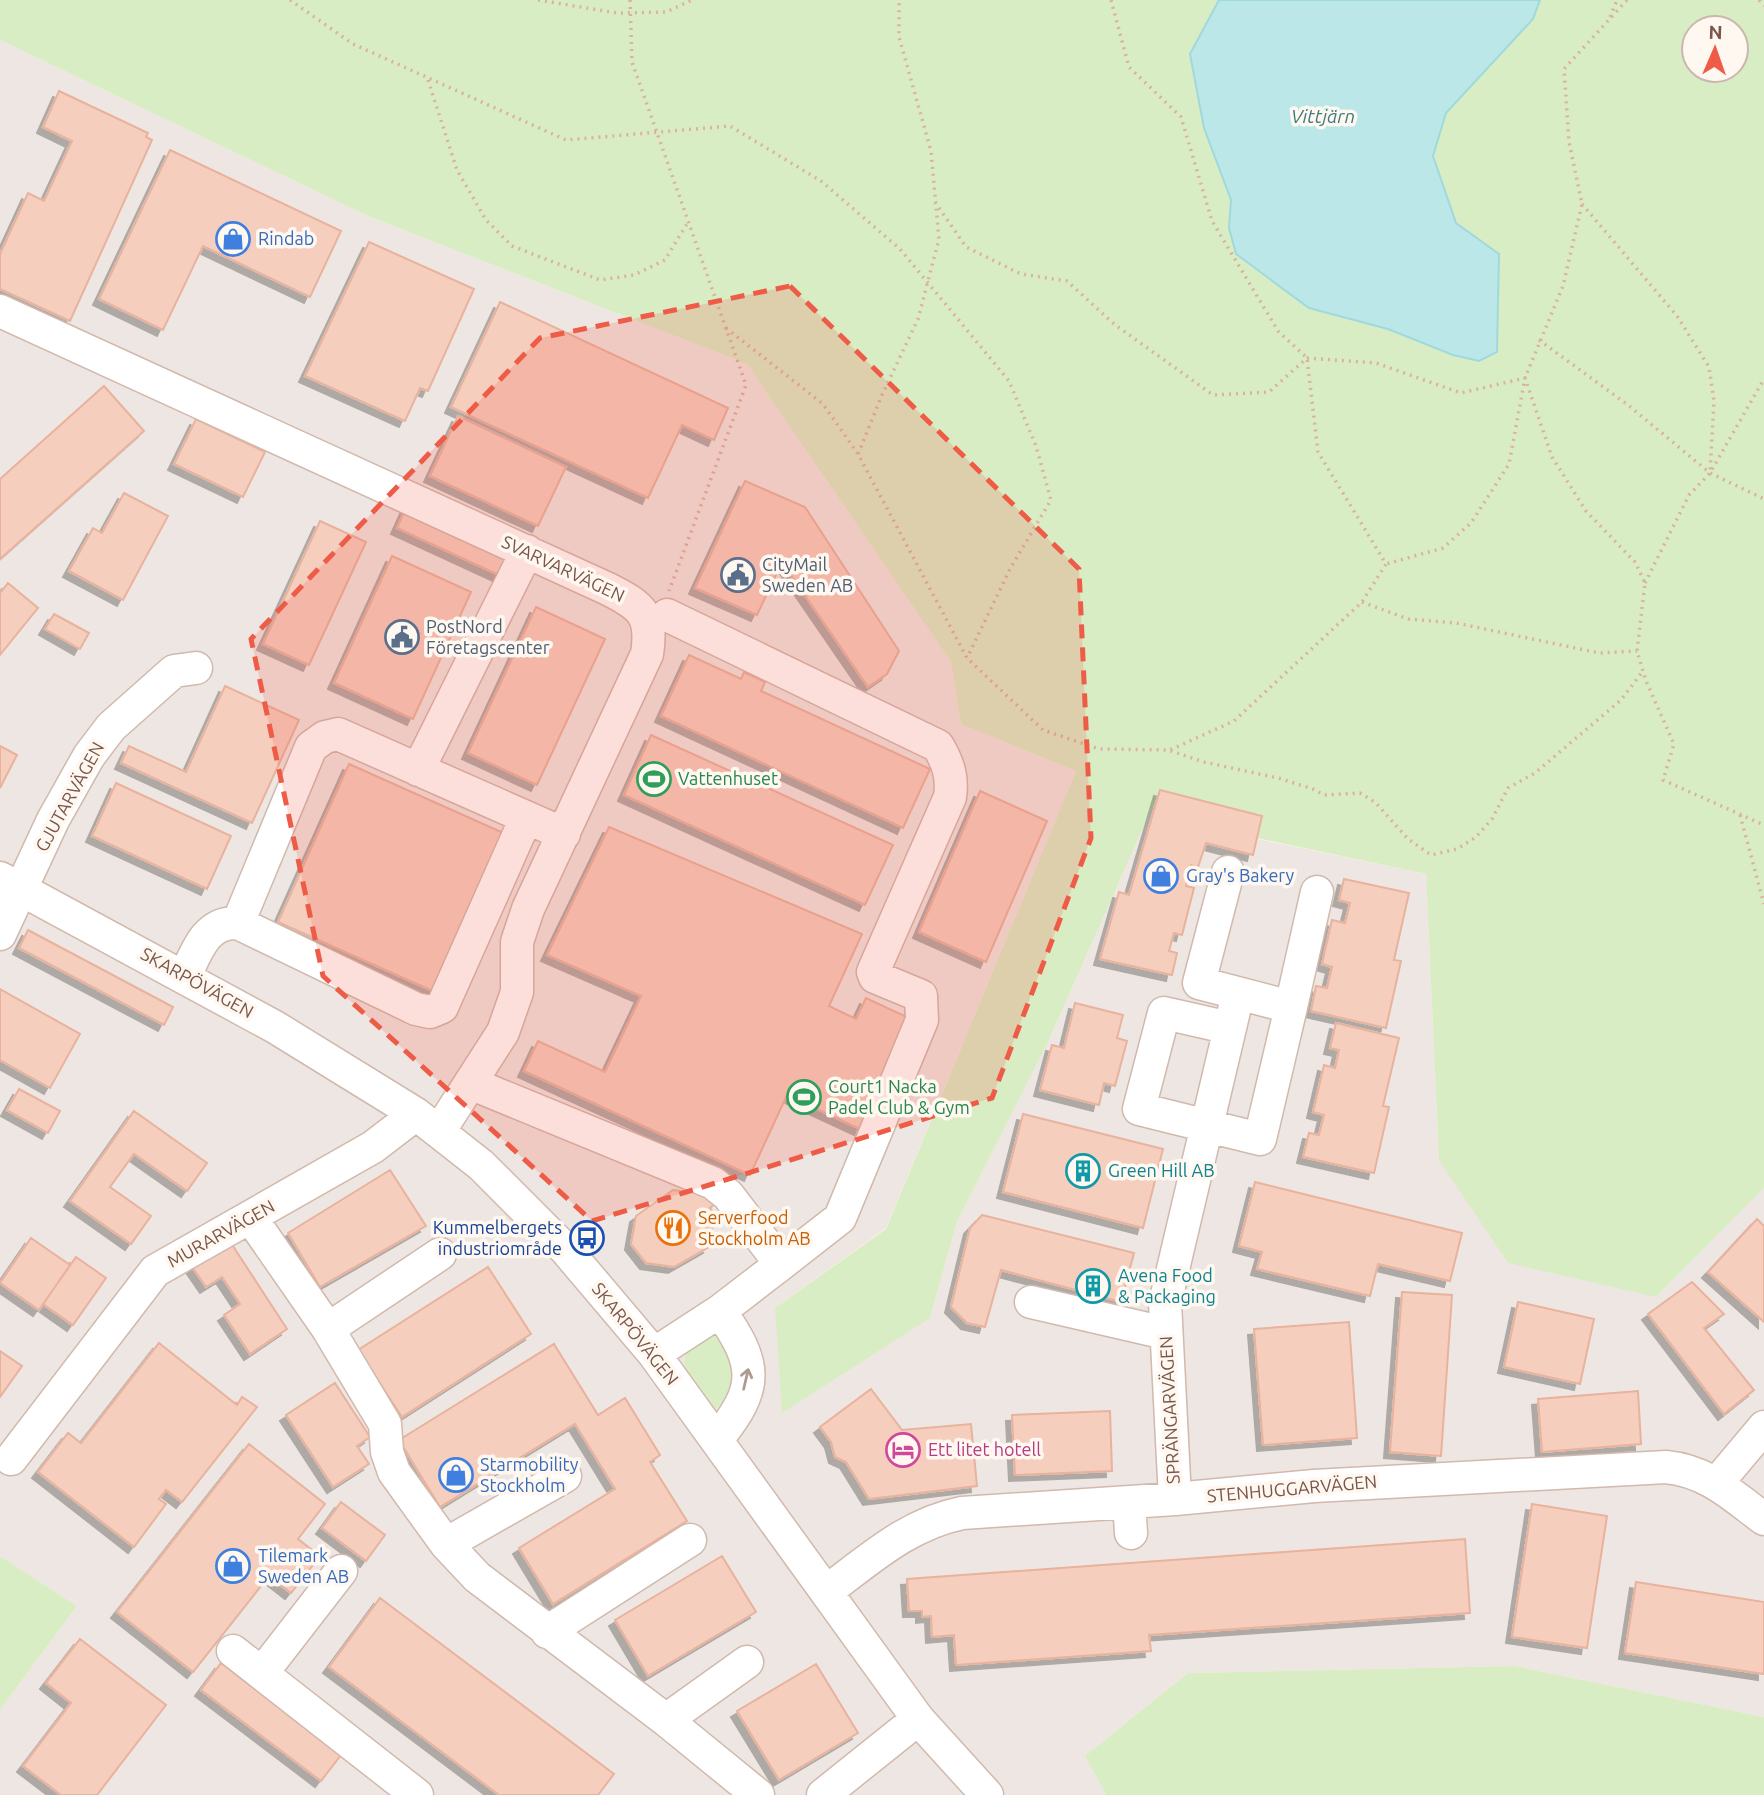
<svg xmlns="http://www.w3.org/2000/svg" width="1764" height="1795" font-family="Ubuntu,sans-serif">
	<defs>
		<filter id="shadow"><feDropShadow dx="-6" dy="6" stdDeviation="0" flood-color="#0004"/></filter>
	</defs>
	<rect width="100%" height="100%" fill="#fef3e8"/>
	<path fill="#eee6e2" d="M0 40 368 216 747 364 951 662 961 724 1076 771 886 1228 775 1308 930 1318 957 1222 1048 1042 1160 790 1262 816 1258 839 1426 874 1439 1160 1656 1297 1764 1188V1717L1514 1666 1188 1673 1085 1756 1106 1795H0V1710L77 1606 0 1556Z"/>
	<path fill="#d9edc5" fill-rule="evenodd" d="M0 0H1219L1190 54 1204 128 1231 200 1229 228 1388 329 1453 355 1497 351 1499 255 1456 223 1433 156 1446 113 1533 19 1540 0H1764V1188L1656 1297 1508 1263 1439 1160 1426 874 1257 838 1262 816 1160 790 1048 1042 957 1222 930 1318 782 1413 775 1308 886 1229 1076 771 961 724 951 662 747 364 368 216 0 40ZM1694 28H1736V70H1694Z
		M709 1334H720L734 1355 732 1392 715 1410H710C689 1377 665 1359 709 1334Z
		M0 1556 77 1606 0 1710Z
		M1514 1666 1764 1717V1795H1106L1085 1756 1188 1673Z"/>
	<path fill="#bbe7e9" stroke="#a0d9dc" stroke-width="2" d="M1219 0H1540L1533 19 1446 113 1433 156 1456 223 1499 254 1497 352 1479 361 1453 355 1388 329 1309 308 1236 254 1229 228 1231 200 1204 128 1190 54Z"/>
	<path fill="#f5cebe" stroke="#e9b29d" stroke-width="2" filter="url(#shadow)" d="M59 91 148 133 146 137 152 140 70 321 0 289V254L28 193 44 201 72 141 43 127Z
		M170 150 341 231 310 297 203 246 163 330 99 299Z
		M369 242 474 289 428 391 420 388 405 421 305 376Z
		M500 302 728 408 714 440 682 425 648 498 451 407Z
		M104 386 144 431 0 559V479Z
		M458 416 566 467 538 526 430 476Z
		M196 419 265 452 243 497 174 464Z
		M745 481 805 507 899 651 887 674 868 687 782 562 757 615 695 588Z
		M124 493 168 516 123 600 69 571 93 528 102 533Z
		M406 508 512 558 503 577 397 528Z
		M320 521 366 542 309 665 263 644Z
		M392 556 471 592 413 719 334 683Z
		M8 583 38 608 0 655V593Z
		M536 607 605 639 537 785 468 753Z
		M54 614 89 633 80 649 45 629Z
		M689 655 741 679 744 672 765 682 761 691 930 769 903 828 661 716Z
		M225 686 299 720 252 823 121 763 129 746 186 772Z
		M651 735 893 845 865 905 624 795Z
		M0 746 17 755 0 788Z
		M349 764 508 835 437 993 278 922Z
		M116 783 231 836 207 889 92 836Z
		M1160 790 1262 816 1253 855 1206 843 1198 867 1191 865 1186 886 1194 888 1182 935 1174 933 1169 951 1177 953 1172 975 1100 959 1119 892 1129 895Z
		M980 791 1047 821 986 962 919 932Z
		M609 827 862 934 829 1006 856 1019 866 998 911 1019 860 1129 787 1095 750 1175 524 1071 538 1041 605 1072 641 996 547 955Z
		M1344 879 1409 893 1394 960 1401 961 1386 1028 1311 1011 1316 986 1327 988 1332 967 1322 964 1332 920 1345 923 1350 903 1339 900Z
		M28 930 173 1007 164 1025 19 948Z
		M0 989 80 1034 50 1088 0 1060Z
		M1075 1003 1123 1015 1117 1038 1127 1041 1115 1086 1104 1083 1099 1105 1040 1090 1052 1045 1064 1048Z
		M1336 1023 1399 1038 1383 1106 1389 1107 1374 1173 1303 1157 1309 1133 1319 1135 1324 1115 1313 1112 1324 1065 1335 1068 1339 1050 1330 1048Z
		M19 1089 60 1111 48 1133 7 1110Z
		M134 1111 207 1163 187 1191 134 1154 110 1187 151 1216 131 1244 70 1201Z
		M1023 1114 1163 1149 1143 1228 1003 1192Z
		M390 1170 426 1226 320 1287 288 1233Z
		M1255 1182 1462 1233 1450 1281 1378 1264 1370 1296 1257 1269 1262 1252 1239 1246Z
		M673 1190 699 1193 705 1190 716 1203 710 1208 714 1213 711 1240 706 1243 709 1247 674 1267 646 1263 631 1244 636 1216Z
		M982 1215 1134 1253 1121 1302 1001 1270 985 1327 967 1323 951 1307 970 1228Z
		M1757 1219 1764 1226V1322L1708 1272Z
		M31 1238 70 1265 39 1310 0 1283Z
		M231 1243 287 1329 250 1354 224 1315 240 1304 222 1277 206 1287 193 1268Z
		M76 1257 106 1278 73 1325 43 1304Z
		M488 1267 531 1334 402 1417 358 1350Z
		M1692 1282 1724 1314 1704 1328 1754 1390 1724 1414 1648 1314Z
		M1402 1292 1452 1295 1441 1456 1390 1452Z
		M1518 1302 1594 1319 1580 1384 1504 1367Z
		M1349 1322 1357 1438 1263 1445 1254 1329Z
		M159 1343 237 1405 242 1397 257 1407 182 1502 166 1490 159 1499 166 1504 134 1547 38 1472 68 1433 81 1443Z
		M554 1344 598 1415 625 1398 660 1455 650 1462 687 1521 553 1604 519 1548 615 1489 575 1424 440 1507 399 1440Z
		M0 1351 22 1366 0 1397Z
		M335 1383 370 1437 357 1446 369 1464 333 1487 286 1415Z
		M871 1389 902 1430 971 1424 977 1486 869 1499 846 1462 835 1457 831 1442 820 1427Z
		M1638 1391 1641 1444 1542 1452 1538 1399Z
		M1110 1411 1112 1471 1015 1475 1012 1415Z
		M249 1444 325 1504 298 1539 320 1556 291 1593 269 1576 193 1672 117 1612Z
		M341 1502 385 1535 366 1561 322 1528Z
		M1532 1504 1607 1516 1587 1648 1512 1637Z
		M1465 1539 1470 1613 1149 1635 1151 1651 956 1665 954 1635 932 1637 931 1616 922 1617V1611H909L907 1579Z
		M722 1556 756 1612 648 1676 615 1620Z
		M1636 1582 1764 1602V1674L1625 1653Z
		M380 1598 614 1774 598 1795H499L329 1667Z
		M80 1639 166 1705 97 1795H61L23 1766 71 1703 46 1683Z
		M221 1663 341 1755 321 1781 201 1690Z
		M816 1664 858 1733 779 1780 737 1711Z"/>
	<g fill="none" stroke-linecap="round" stroke-linejoin="round">
		<g stroke="#d1b9ac" stroke-width="35">
			<path id="minor" d="M0 311 608 589C642 606 653 615 647 654L528 909 517 942V992L503 1032 440 1130
				M667 615 938 746C948 763 953 777 950 797L873 972 875 977 921 996 922 1020 840 1218 781 1264
				M418 770 527 551
				M1228 872 1199 983 1291 1007 1317 892
				M0 878 275 1027 416 1114 481 1165 566 1250 654 1354 918 1719 987 1795
				M238 923 416 1009 430 1012 442 1007 526 818
				M0 934 53 820 89 756 111 727 174 671 196 668
				M185 976C197 951 206 921 238 923L311 747 325 737 338 734 564 834
				M1230 1028 1164 1013 1139 1109 1260 1139 1291 1007
				M470 1083 713 1183 728 1195 781 1264 720 1311 654 1354
				M251 1218 328 1329 385 1424 387 1452 394 1472 446 1544 477 1577 666 1720
				M1031 1302 1165 1333
				M328 1329 440 1254
				M717 1439C760 1387 757 1364 720 1311
				M11 1459 155 1271 373 1147 416 1114
				M1717 1483 1764 1427
				M1175 1499 1165 1303 1238 994
				M1129 1502 1131 1533
				M446 1544 565 1476
				M827 1591C870 1559 908 1524 962 1513L1175 1499 1314 1486 1666 1467C1707 1471 1732 1495 1764 1519
				M547 1632 690 1540
				M233 1651 417 1795
				M747 1662 666 1720 758 1795
				M262 1673 341 1571
				M823 1795 918 1719"/>
		</g>
		<path stroke="#dbb1a0" stroke-width="3.5" stroke-dasharray="2 5" stroke-linecap="butt" d="M290 0 353 44 566 140 730 126 821 181 900 249 1009 381 1036 446 1051 500 1011 567 967 658
			M538 0 617 13 666 12 692 0
			M630 0 632 62 746 385 669 591
			M1111 0 1129 67 1181 117 1212 221 1278 331 1307 358 1318 452 1386 564 1362 602 1234 721 1170 750
			M1627 0 1564 69 1569 142 1582 204 1563 286 1525 378 1552 457 1586 511 1635 562 1645 583 1637 651 1646 681 1674 744 1663 780 1764 825
			M1759 0 1764 6
			M1610 17 1617 0
			M428 80 457 170 486 220 512 246 600 280 634 275 665 260 688 222
			M935 202 966 247 1021 274 1067 281 1114 324 1213 395 1269 392 1307 358 1376 363 1461 393 1525 378 1509 464 1471 523 1443 548 1386 564
			M1582 204 1677 316 1709 367 1714 401 1710 473
			M726 328 823 404 858 454 967 658 1043 730 1099 749 1168 750 1204 762 1278 778 1313 789 1324 795 1360 793 1376 803 1408 839 1431 855 1457 849 1476 837 1492 819 1508 788 1535 773 1621 700 1643 671
			M1539 340 1628 405 1710 473 1764 499
			M858 454 882 395 918 319 939 239 931 151 899 37V0
			M1645 583 1689 495 1710 473 1764 379
			M1362 602 1408 619 1456 623 1599 653 1637 651
			M1740 815 1764 904"/>
		<use href="#minor" stroke="#fff" stroke-width="32"/>
	</g>
	<defs><path id="oneway-shaft" d="M-6 0H5M1.5-3L5.5 0L1.5 3" fill="none" stroke-width="1.6" stroke-linecap="round" stroke-linejoin="round" transform="scale(1.75)"/></defs>
	<use stroke="#af9a92" href="#oneway-shaft" transform="translate(746 1379) rotate(-77)"/>
	<path fill="#ee5b47" fill-opacity="0.2" stroke="#ee5b47" stroke-width="5" stroke-dasharray="14 9" stroke-linejoin="round" d="M790 286 1079 569 1091 838 992 1098 592 1221 323 976 251 639 540 338Z"/>
	<defs>
		<g id="shop-ring" transform="scale(1.75)"><circle r="9.5" fill="#fff8f0" stroke="#3f7fe0" stroke-width="1.5"/><path d="M-5-2.5h2.3a2.7 3.5 0 0 1 5.4 0H5L5.5 6h-11ZM-1.5-2.5h3a1.5 2.3 0 0 0-3 0Z" fill="#3f7fe0"/></g>
		<g id="civic-ring" transform="scale(1.75)"><circle r="9.5" fill="#fff8f0" stroke="#5c6f8a" stroke-width="1.5"/><path d="M-.6-6.5H3V-4.5H.6V-3L4-1V1h2V6H-6V1h2V-1L-.6-3ZM-1.2 2.5V6h2.4V2.5Z" fill="#5c6f8a"/></g>
		<g id="stadium-ring" transform="scale(1.75)"><circle r="9.5" fill="#fff8f0" stroke="#2e9e5b" stroke-width="1.5"/><path d="M0-5a6.5 5 0 1 0 0 10a6.5 5 0 1 0 0-10ZM-3.5-1.8h7v3.6h-7Z" fill="#2e9e5b"/></g>
		<g id="building-ring" transform="scale(1.75)"><circle r="9.5" fill="#fff8f0" stroke="#0f9aa8" stroke-width="1.5"/><path d="M-4-6H4V6H1V3H-1V6H-4ZM-2.5-4.3h1.7v1.8h-1.7ZM.8-4.3h1.7v1.8H.8ZM-2.5-1h1.7V.8h-1.7ZM.8-1h1.7V.8H.8Z" fill="#0f9aa8"/></g>
		<g id="restaurant-ring" transform="scale(1.75)"><circle r="9.5" fill="#fff8f0" stroke="#e8710a" stroke-width="1.5"/><path d="M-5-6h1v4h1v-4h1v4h1v-4h1v5L-1.5 .5V6h-2V.5L-5-1ZM5-6V6H3V1.5H1.5Q1.5-4 5-6Z" fill="#e8710a"/></g>
		<g id="bus-ring" transform="scale(1.75)"><circle r="9.5" fill="#fff8f0" stroke="#1a4fb4" stroke-width="1.5"/><path d="M-5-6H5V4H4V6H2V4H-2V6H-4V4H-5ZM-3.5-4V0h7V-4ZM-3.5 1.2v1.5H-2V1.2ZM2 1.2v1.5H3.5V1.2Z" fill="#1a4fb4"/></g>
		<g id="hotel-ring" transform="scale(1.75)"><circle r="9.5" fill="#fff8f0" stroke="#d1479c" stroke-width="1.5"/><path d="M-6-4.5h1.5V1H6V5H4.5V3h-9V5H-6ZM-4 0a1.8 1.8 0 1 1 3.6 0ZM.5 0V-2.5h3Q6-2.5 6 0Z" fill="#d1479c"/></g>
	</defs>
	<g fill-rule="evenodd">
		<use href="#shop-ring" x="233" y="239"/>
		<use href="#civic-ring" x="738" y="575"/>
		<use href="#civic-ring" x="402" y="637"/>
		<use href="#stadium-ring" x="654" y="779"/>
		<use href="#shop-ring" x="1161" y="876"/>
		<use href="#stadium-ring" x="804" y="1097"/>
		<use href="#building-ring" x="1083" y="1171"/>
		<use href="#restaurant-ring" x="673" y="1228"/>
		<use href="#bus-ring" x="587" y="1238"/>
		<use href="#building-ring" x="1093" y="1286"/>
		<use href="#hotel-ring" x="903" y="1450"/>
		<use href="#shop-ring" x="456" y="1475"/>
		<use href="#shop-ring" x="233" y="1566"/>
	</g>
	<g text-anchor="middle" stroke-width="7" stroke-linejoin="round" paint-order="stroke">
		<g font-size="18" fill="#366cbe" stroke="#fff8f0" text-anchor="start">
			<text x="258" y="245">Rindab</text>
			<text x="1186" y="882">Gray's Bakery</text>
			<text x="480" y="1471">Starmobility<tspan x="480" dy="21">Stockholm</tspan></text>
			<text x="258" y="1562">Tilemark<tspan x="258" dy="21">Sweden AB</tspan></text>
		</g>
		<g font-size="18" fill="#4e5e75" stroke="#fff8f0" text-anchor="start">
			<text x="762" y="571">CityMail<tspan x="762" dy="21">Sweden AB</tspan></text>
			<text x="426" y="633">PostNord<tspan x="426" dy="21">Företagscenter</tspan></text>
		</g>
		<g font-size="18" fill="#7a564a" stroke="#fff8f0">
			<text transform="translate(563 569) rotate(25)" y="6">SVARVARVÄGEN</text>
			<text transform="translate(70 797) rotate(-61)" y="6">GJUTARVÄGEN</text>
			<text transform="translate(197 983) rotate(29)" y="6">SKARPÖVÄGEN</text>
			<text transform="translate(221 1234) rotate(-29)" y="6">MURARVÄGEN</text>
			<text transform="translate(635 1334) rotate(51)" y="6">SKARPÖVÄGEN</text>
			<text transform="translate(1170 1410) rotate(-93)" y="6">SPRÄNGARVÄGEN</text>
			<text transform="translate(1292 1489) rotate(-5)" y="6">STENHUGGARVÄGEN</text>
		</g>
		<g font-size="18" fill="#27864d" stroke="#fff8f0" text-anchor="start">
			<text x="678" y="785">Vattenhuset</text>
			<text x="828" y="1093">Court1 Nacka<tspan x="828" dy="21">Padel Club &amp; Gym</tspan></text>
		</g>
		<g font-size="18" fill="#0d838f" stroke="#fff8f0" text-anchor="start">
			<text x="1108" y="1177">Green Hill AB</text>
			<text x="1118" y="1282">Avena Food<tspan x="1118" dy="21">&amp; Packaging</tspan></text>
		</g>
		<g font-size="18" fill="#c56008" stroke="#fff8f0" text-anchor="start">
			<text x="698" y="1224">Serverfood<tspan x="698" dy="21">Stockholm AB</tspan></text>
		</g>
		<g font-size="18" fill="#164399" stroke="#fff8f0" text-anchor="end">
			<text x="562" y="1234">Kummelbergets<tspan x="562" dy="21">industriområde</tspan></text>
		</g>
		<g font-size="18" fill="#b23c85" stroke="#fff8f0" text-anchor="start">
			<text x="928" y="1456">Ett litet hotell</text>
		</g>
		<g font-size="19" font-style="italic" fill="#3c7c80" stroke="#fff8f0">
			<text x="1323" y="123">Vittjärn</text>
		</g>
	</g>
	<g transform="translate(1715 49) rotate(2)"><circle r="33" fill="#fff8f0" stroke="#cab7ae" stroke-width="2"/>
	<path d="M0-5L12 26L0 18L-12 26Z" fill="#ee5b47"/>
	<text y="-10" font-size="19" font-weight="bold" text-anchor="middle" fill="#7a564a">N</text>
	</g>
</svg>
